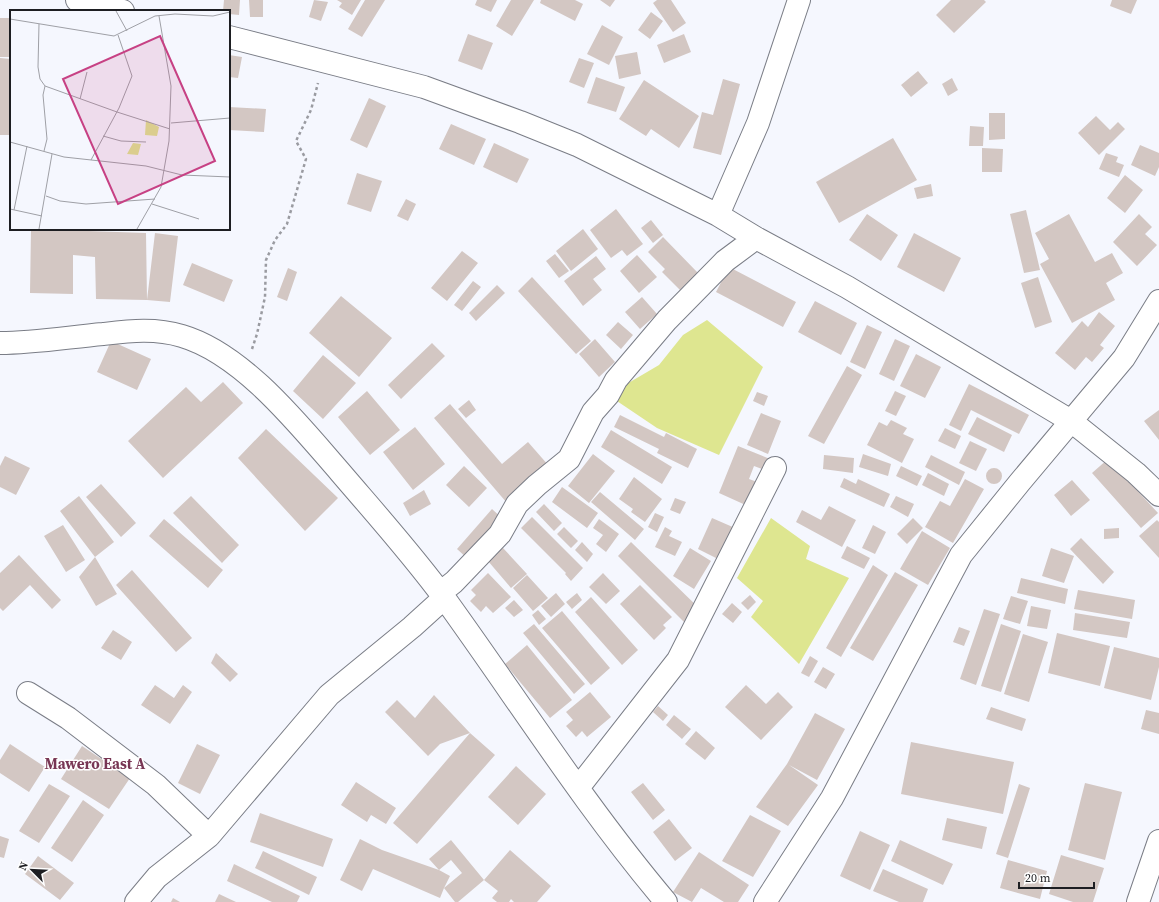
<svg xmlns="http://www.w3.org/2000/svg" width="1159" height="902" font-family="'Source Serif 4',serif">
	<rect width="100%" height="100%" fill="#f5f7fe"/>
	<path fill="#dee690" d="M707 320 763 367 719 455 657 428 608 395 659 365 683 335Z
		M771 518 810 546 806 559 849 578 799 664 751 617 763 601 737 578Z"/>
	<path fill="#d3c7c3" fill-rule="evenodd" d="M224 0H240L239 15 229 14V11H223Z
		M249 0H263V17H250Z
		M314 0 328 2 321 21 309 17Z
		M337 0H361L352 15 339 7 342 3Z
		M365 0H385L362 37 348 29Z
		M477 0H497L491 12 475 5Z
		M511 0H534L512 36 496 26Z
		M541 0H575L583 4 575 21 540 3Z
		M600 0H615L610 7Z
		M657 0H671L686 23 673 32 653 3Z
		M951 0H984L986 2 954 33 936 15Z
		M1112 0H1137L1131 14 1110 6Z
		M651 12 663 21 650 39 638 30Z
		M0 18H11V57H0Z
		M602 25 623 37 609 65 587 54Z
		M468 34 493 43 482 70 458 61Z
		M684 34 691 52 664 63 657 45Z
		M637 52 641 74 619 79 615 56Z
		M229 55 242 57 238 78 229 77Z
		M0 58 11 59V135H0Z
		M579 58 594 63 584 88 569 82Z
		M918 71 928 83 911 97 901 85Z
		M596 77 625 87 616 112 587 103Z
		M952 78 958 90 948 96 942 84Z
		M723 79 740 84 721 155 693 148 702 112 713 115Z
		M644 80 699 116 679 148 651 129 646 136 619 119Z
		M369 98 386 106 367 148 350 140Z
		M229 107 266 109 264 132 229 130Z
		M989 113H1005V139L989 140Z
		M1096 116 1110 130 1118 122 1125 129 1099 155 1078 133Z
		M451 124 486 139 474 165 439 149Z
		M970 126 984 127 983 146H969Z
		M893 138 917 180 839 223 816 182Z
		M494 143 529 159 517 183 483 167Z
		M1140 145 1159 153V167L1155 176 1131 165Z
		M982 148 1003 149 1002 172H982Z
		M1106 153 1118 157 1116 162 1124 165 1119 177 1099 169Z
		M357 173 382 181 371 212 347 204Z
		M1125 175 1143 190 1125 213 1107 198Z
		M931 184 933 196 917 199 914 188Z
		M406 199 416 204 408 221 397 216Z
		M616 209 643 244 627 256 622 250 611 258 590 230Z
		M1026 210 1040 270 1024 273 1010 214Z
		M867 214 898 235 881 261 849 240Z
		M1069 214 1095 262 1112 253 1123 273 1106 283 1115 300 1072 323 1040 264 1049 259 1035 233Z
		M1139 214 1152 227 1145 234 1157 245 1137 266 1113 242Z
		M651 220 663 235 653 243 641 228Z
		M31 229 146 233 147 300 96 299 95 257 73 255V294L30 293Z
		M583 229 598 249 571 271 556 251Z
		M155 233 178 236 170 302 147 300Z
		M914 233 961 258 944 292 897 267Z
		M663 237 698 273 680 290 662 272 665 269 648 252Z
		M462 251 478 263 447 301 431 288Z
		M555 254 569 271 559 278 546 261Z
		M637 255 657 277 639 293 620 271Z
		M596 256 606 269 593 279 602 290 583 306 564 281Z
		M192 263 233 280 224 302 183 285Z
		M729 267 796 302 783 327 716 292Z
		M288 268 297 272 287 301 277 297Z
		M532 277 591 341 576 354 518 291Z
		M1038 277 1052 322 1035 328 1021 283Z
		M473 281 481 287 462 311 454 305Z
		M497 285 505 293 476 321 469 313Z
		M341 296 392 338 359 377 309 333Z
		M642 297 657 314 640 329 625 312Z
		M815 301 857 323 841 355 798 332Z
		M1099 312 1115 326 1100 345 1104 348 1092 362 1086 357 1075 370 1055 353 1082 321 1088 327Z
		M618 322 633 335 621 349 606 335Z
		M867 325 882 332 865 369 850 362Z
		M595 339 615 362 599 377 579 354Z
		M895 339 910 346 894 381 879 374Z
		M111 341 151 359 137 390 97 372Z
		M432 343 445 356 401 399 388 385Z
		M916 354 941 367 925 398 900 386Z
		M323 355 356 383 323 419 293 391Z
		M847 366 862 375 824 444 808 436Z
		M223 382 243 403 163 478 128 441 186 387 201 402Z
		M969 384 1029 415 1019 434 971 410 961 431 949 425Z
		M367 391 400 430 370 455 338 417Z
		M895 391 906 396 896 416 885 411Z
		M757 392 768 396 764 406 753 401Z
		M469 400 476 410 466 418 458 409Z
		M450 404 502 464 528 442 549 466 507 503 434 418Z
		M1159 410V440L1144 421Z
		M761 413 781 421 768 454 747 445Z
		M620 415 664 437 666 433 697 449 688 468 657 453 659 449 614 427Z
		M977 417 1012 435 1004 452 968 434Z
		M891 420 907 428 903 434 914 439 902 463 867 445 879 422 887 426Z
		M415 427 445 464 413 490 383 452Z
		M945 428 961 436 955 449 938 441Z
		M266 429 338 498 305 531 238 458Z
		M611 430 672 467 662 484 601 447Z
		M970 441 987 449 976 471 959 463Z
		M738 446 770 459 765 470 754 466 749 479 760 483 750 507 719 493Z
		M593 454 615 471 589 503 568 486Z
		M863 454 891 464 888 476 859 467Z
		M824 455 854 458 853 473 823 469Z
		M931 455 965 472 959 485 925 467Z
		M5 456 30 468 16 495 0 487V466Z
		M1108 459 1158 513 1141 528 1092 473Z
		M464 466 487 488 469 507 446 485Z
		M901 466 922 476 917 486 896 476Z
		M986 476a8 8 0 1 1 16 0a8 8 0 1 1-16 0Z
		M928 473 949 484 944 496 922 485Z
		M634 477 662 499 645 522 631 512 633 509 619 499Z
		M844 478 856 484 858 479 890 494 884 507 840 487Z
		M965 479 984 489 953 543 925 527 940 501 950 506Z
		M1072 480 1090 500 1071 516 1054 495Z
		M101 484 136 523 121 537 86 497Z
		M562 487 598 513 587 528 552 502Z
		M424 490 431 504 410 516 403 503Z
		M600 492 644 529 635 540 591 502Z
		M79 496 114 542 95 557 60 511Z
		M191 496 239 545 222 563 173 513Z
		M896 496 914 504 908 517 890 507Z
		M675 498 686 502 680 514 670 510Z
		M544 504 562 523 554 531 536 512Z
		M829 506 856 520 842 547 796 522 802 510 821 520Z
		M492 509 504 520 468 559 457 549Z
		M655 513 664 517 657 532 648 527Z
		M532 517 583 568 571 581 565 574 566 573 521 528Z
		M712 518 735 528 722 561 698 549Z
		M913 518 923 528 907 544 897 534Z
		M164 519 223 570 208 588 149 536Z
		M599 519 619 534 606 552 596 544 603 535 593 528Z
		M1157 520 1159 522V558L1139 536Z
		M63 525 85 560 66 572 44 536Z
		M873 525 886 532 875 554 862 548Z
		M564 527 578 541 571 548 557 534Z
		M665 527 672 531 669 536 682 542 675 556 655 547Z
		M1119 528V538L1104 539V529Z
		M922 531 950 548 928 585 900 569Z
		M1081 538 1114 572 1103 584 1070 549Z
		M582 542 593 554 587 562 575 550Z
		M631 542 701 610 687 625 618 556Z
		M847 546 870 558 864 569 841 558Z
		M503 548 527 574 511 588 488 561Z
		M690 548 711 561 694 589 673 576Z
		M1051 548 1074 556 1064 583 1042 576Z
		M19 555 61 600 52 609 30 585 3 611 0 608V573Z
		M95 557 117 594 96 606 79 577Z
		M873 565 888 575 841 657 826 648Z
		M132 570 192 638 176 652 116 585Z
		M895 572 918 585 873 661 850 648Z
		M488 573 511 597 493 613 486 606 481 612 470 601 476 595 471 590Z
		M603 573 620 591 606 604 589 587Z
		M527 575 548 598 533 611 513 588Z
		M1021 578 1068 589 1065 604 1017 593Z
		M640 585 672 617 663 625 666 628 654 640 620 604Z
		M1078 590 1135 600 1132 619 1074 609Z
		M556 593 565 604 551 617 541 606Z
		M577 593 582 600 572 609 566 602Z
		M750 595 756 602 748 610 741 603Z
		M1011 596 1028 601 1020 624 1003 619Z
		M591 597 638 650 622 665 575 612Z
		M514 600 523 610 514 617 505 608Z
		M732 603 742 612 733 623 722 614Z
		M1031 606 1051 610 1047 629 1027 626Z
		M984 609 1000 614 976 685 960 679Z
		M538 610 546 619 539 625 532 615Z
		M562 611 610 668 591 685 542 628Z
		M1075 613 1130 622 1127 638 1073 630Z
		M534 624 585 684 574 694 523 633Z
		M1001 624 1021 631 1001 692 981 686Z
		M959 627 970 631 964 646 953 642Z
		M113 630 132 642 121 660 101 648Z
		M1057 633 1110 646 1100 686 1048 673Z
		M1023 634 1048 642 1029 702 1004 694Z
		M527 645 572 700 550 718 505 664Z
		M1114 647 1159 658V667L1151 700 1104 688Z
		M216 653 238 674 230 682 211 663Z
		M810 656 818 661 809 677 801 673Z
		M823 667 835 674 826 689 814 682Z
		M155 685 174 698 183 685 192 692 170 724 141 705Z
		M746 685 766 704 778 692 793 707 761 740 725 707Z
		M590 692 611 717 587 737 582 731 576 737 566 726 573 720 566 712Z
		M434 695 470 733 495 755 417 844 393 823 470 733 440 744 428 756 385 712 397 700 415 718Z
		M658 706 668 715 663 721 653 712Z
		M991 707 1026 719 1022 731 986 719Z
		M1146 710 1159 713V734L1141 729Z
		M815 713 845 729 817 780 789 765 818 785 788 826 756 807 787 764Z
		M674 715 691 729 682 739 666 725Z
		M696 731 715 748 705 760 685 744Z
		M911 742 1014 762 1003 814 901 794Z
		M10 744 45 767 29 792 0 773V760Z
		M197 744 220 755 200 794 178 783Z
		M82 746 130 778 109 809 61 779Z
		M516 766 546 794 518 825 488 797Z
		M356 782 396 808 386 824 371 815 367 822 341 805Z
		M643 783 665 810 653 820 631 792Z
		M1085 783 1122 792 1105 860 1068 850Z
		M49 784 70 796 39 843 19 831Z
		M1019 784 1030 788 1008 858 996 854Z
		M83 800 104 815 72 862 51 848Z
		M260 813 333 839 323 867 250 842Z
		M750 815 781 831 753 877 722 861Z
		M947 818 987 827 982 849 942 840Z
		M669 819 692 848 675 861 653 832Z
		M860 831 890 845 870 890 840 876Z
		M0 836 9 839 4 858 0 857Z
		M360 839 382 850 439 870 429 859 451 840 484 880 458 902H455L444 888 440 898 373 869 362 891 340 880ZM451 860 462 873 444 888 450 876 439 870Z
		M900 840 953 864 943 885 891 861Z
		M510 850 551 886 537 902H514L511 899 509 902H497L492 898 498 891 484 880Z
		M263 851 317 877 309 895 255 868Z
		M699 852 749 885 738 902H724L701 888 692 902 673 892Z
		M1061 855 1104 868 1093 902H1073L1049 894Z
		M38 856 74 883 60 900 25 874Z
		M1008 860 1047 871 1040 899 1000 888Z
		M234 864 300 896 297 902H272L227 881Z
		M883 869 928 889 923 902H899L873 891Z
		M219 894 236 902H215Z
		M173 898 180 902H171Z"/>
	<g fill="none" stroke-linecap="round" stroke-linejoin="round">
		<g stroke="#7a7d86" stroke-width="24">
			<path id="minor" d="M77 0 123 11
				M229 37 424 87 520 122 577 145 718 215 756 238 847 287 1071 421 1136 473 1159 495
				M718 215 758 123 799 0
				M0 343C34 343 69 337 103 334 130 331 155 328 182 336 243 354 299 425 340 472 375 513 412 554 445 599 518 700 585 806 666 902
				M440 593 454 582 500 534 517 504 537 485 569 459 593 412 608 395 616 380 667 320 725 261 756 238
				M28 693 68 718 156 785 209 836
				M578 788 678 660 775 468
				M136 902 157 877 209 836 329 695 412 627 444 598
				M765 902 832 798 961 555 1020 482 1124 358 1159 301
				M1138 902 1159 841"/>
		</g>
		<path stroke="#9a9ba1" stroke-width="2.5" stroke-dasharray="3 3" stroke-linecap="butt" d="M252 349 257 334 265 297 266 260 275 240 287 224 306 159 296 141 311 110 318 83"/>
		<use href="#minor" stroke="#fff" stroke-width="22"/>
	</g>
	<g text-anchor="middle" stroke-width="3" stroke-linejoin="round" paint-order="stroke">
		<g font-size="15" font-weight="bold" fill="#783654" stroke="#fff">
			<text x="95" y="769">Mawero East A</text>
		</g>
	</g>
	<g transform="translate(10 10)">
		<rect width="220" height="220" fill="#f5f7fe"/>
		<path d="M136 110 149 117 147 126 135 125ZM123 133 131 134 128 145 117 144Z" fill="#dee690"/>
		<path fill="none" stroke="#9fa0a6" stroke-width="1" d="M106 1 117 21M0 9 104 26 145 6 165 4 203 6 220 2M29 14 28 57 30 69 35 76 107 102M70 89 77 62M107 102 160 119M161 113 220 108M93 126 111 131 136 132M0 132 54 147 136 156 172 165 220 167M34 141 37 129 33 85 35 76M81 150 109 98 122 66 108 25M36 186 50 191 76 194 145 189M142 194 189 209M0 199 32 206M4 200 17 136M29 219 42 144M127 219 151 177 159 131 161 76 149 6"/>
		<path fill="#c74184" fill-opacity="0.15" stroke="#c74184" stroke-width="2" d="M150 26 205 151 108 194 53 69Z"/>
		<rect width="220" height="220" fill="none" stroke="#1d1e22" stroke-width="2"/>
	</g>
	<g transform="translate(32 870) rotate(294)" stroke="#ffffff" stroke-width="3" paint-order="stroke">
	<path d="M0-3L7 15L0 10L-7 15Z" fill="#1d1e22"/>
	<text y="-6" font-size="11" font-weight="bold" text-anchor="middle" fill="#1d1e22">N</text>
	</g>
	<path d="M1019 882v6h75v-6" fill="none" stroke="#1d1e22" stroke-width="2"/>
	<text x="1025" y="882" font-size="12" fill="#1d1e22" stroke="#ffffff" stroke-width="3" paint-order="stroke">20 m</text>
</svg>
